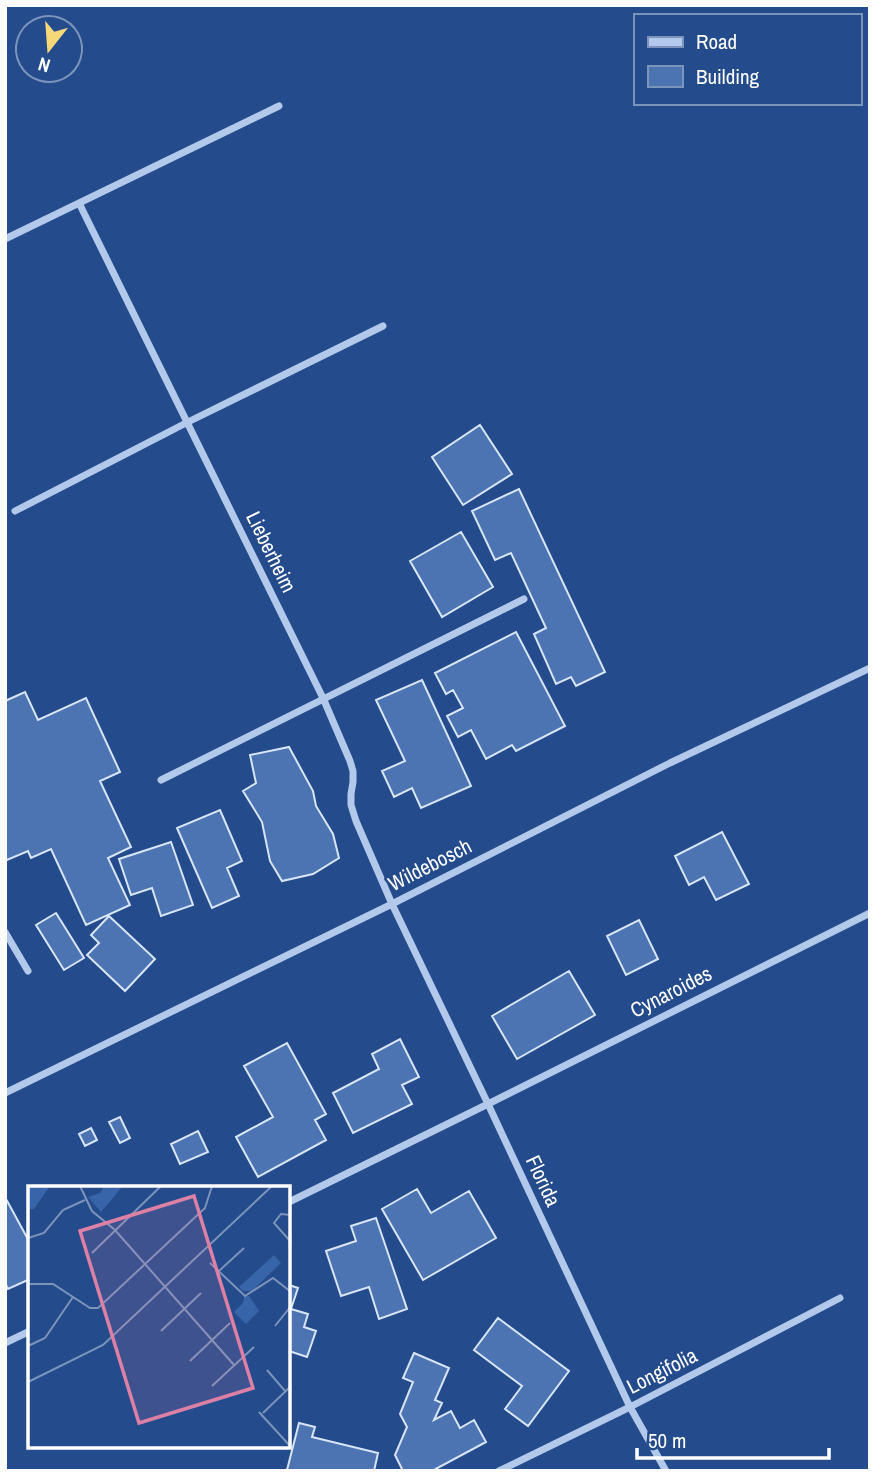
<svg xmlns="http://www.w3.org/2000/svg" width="875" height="1476" font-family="'Archivo Narrow',sans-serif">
	<rect width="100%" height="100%" fill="#244b8c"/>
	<path fill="#4c74b3" stroke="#d8e4f8" stroke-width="2" d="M480 425 512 474 463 505 432 457Z
		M519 489 605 672 576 686 571 677 556 684 534 634 546 628 511 553 495 560 472 511Z
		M461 532 493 587 442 617 410 561Z
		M516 632 565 726 516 751 512 745 486 759 471 730 458 737 447 716 463 708 453 690 446 694 435 673Z
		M422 680 471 786 421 808 412 788 394 797 382 771 405 761 376 700Z
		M25 692 38 720 86 698 120 772 100 781 131 847 108 858 130 905 86 925 51 849 31 858 28 851 7 860 5 856V701Z
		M289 747 313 791 316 806 333 834 339 858 313 874 282 881 270 861 262 822 243 791 256 783 250 755Z
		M220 810 242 861 227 868 239 896 212 908 177 828Z
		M722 832 749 884 716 900 704 877 689 885 675 856Z
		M171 842 193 905 161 916 152 888 131 895 119 859Z
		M56 913 84 958 64 970 36 925Z
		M109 916 155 959 125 991 87 955 99 943 91 935Z
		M639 920 658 959 626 975 607 936Z
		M569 971 595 1015 517 1059 492 1016Z
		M400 1039 419 1077 402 1085 412 1104 353 1133 333 1093 379 1069 372 1054Z
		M287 1043 326 1114 315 1120 326 1140 258 1177 236 1137 273 1117 244 1066Z
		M120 1117 130 1138 120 1143 109 1122Z
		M91 1128 97 1140 85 1146 79 1134Z
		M198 1131 208 1152 180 1164 171 1144Z
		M417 1189 431 1213 469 1191 496 1238 423 1280 382 1209Z
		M5 1197 30 1243V1279L8 1289 5 1283Z
		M376 1218 407 1309 379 1319 369 1287 341 1296 326 1251 356 1241 351 1226Z
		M289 1285 298 1288 291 1309 308 1314 304 1327 316 1331 307 1357 289 1351Z
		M498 1318 569 1371 528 1426 505 1409 522 1386 474 1350Z
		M414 1353 449 1368 435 1400 442 1403 434 1420 451 1411 460 1428 474 1420 486 1442 432 1471H403L395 1455 407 1427 400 1414 413 1382 403 1378Z
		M299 1423 315 1427 312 1437 378 1453 374 1471 287 1470Z"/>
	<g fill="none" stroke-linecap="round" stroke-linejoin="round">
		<path stroke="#b3c9eb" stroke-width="7" d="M79 203 323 698 350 761 353 771V782L351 794V805L356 821 392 904 488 1104 630 1407 666 1471
			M5 239 279 106
			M15 511 188 422 383 326
			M161 780 524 599
			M5 932 28 971
			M5 1093 392 904 670 763 870 668
			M289 1202 488 1104 870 913
			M5 1343 30 1331
			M499 1471 630 1407 840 1298"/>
	</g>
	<g text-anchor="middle" stroke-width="5" stroke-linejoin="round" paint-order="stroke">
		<g font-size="21" fill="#fff" stroke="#244b8c">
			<text transform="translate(271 552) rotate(64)" y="7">Lieberheim</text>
			<text transform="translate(430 865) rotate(-27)" y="7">Wildebosch</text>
			<text transform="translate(671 992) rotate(-27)" y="7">Cynaroides</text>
			<text transform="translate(543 1181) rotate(65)" y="7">Florida</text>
			<text transform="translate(662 1371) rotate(-27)" y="7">Longifolia</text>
		</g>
	</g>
	<g transform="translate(28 1186)">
		<rect width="262" height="262" fill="#244b8c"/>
		<path d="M0 0H22L6 23H0ZM76 0H95L73 26 60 11 72 7ZM246 69 253 77 224 105H215L211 101ZM216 110H221L231 125 218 138 206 126 215 117Z" fill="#3864a9"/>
		<path fill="none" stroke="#7c93ba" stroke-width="2" d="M52 0 64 25 87 44 206 179M263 29 253 28 246 37 263 56M0 52 16 47 35 24 57 14M64 67 133 0M182 77 217 110 245 92 263 106M191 85 216 62M0 98H25L62 122H70L177 22 184 0M247 140 263 120M133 145 173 107M0 160 17 152 45 111M162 175 202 137M239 184 257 205M0 196 75 159 244 0M184 200 226 161M235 227 263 200M235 231 231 226 263 261"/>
		<path fill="#dd80a5" fill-opacity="0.15" stroke="#dd80a5" stroke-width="3.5" d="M166 10 225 202 111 237 52 45Z"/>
		<rect width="262" height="262" fill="none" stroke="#fff" stroke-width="3.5"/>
	</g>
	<rect width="875" height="1476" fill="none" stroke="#ffffff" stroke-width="14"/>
	<rect x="634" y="14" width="228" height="91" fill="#244b8c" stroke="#7c93ba" stroke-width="2"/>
	<rect x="648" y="37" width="35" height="10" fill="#b3c9eb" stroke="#7c93ba" stroke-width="2"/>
	<text x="696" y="49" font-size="21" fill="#ffffff">Road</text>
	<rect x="648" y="66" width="35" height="21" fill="#4c74b3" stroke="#7c93ba" stroke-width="2"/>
	<text x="696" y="84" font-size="21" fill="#ffffff">Building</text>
	<g transform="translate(49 49) rotate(197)"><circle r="33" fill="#244b8c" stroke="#7c93ba" stroke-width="2"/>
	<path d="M0-5L12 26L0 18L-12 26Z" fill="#f5d877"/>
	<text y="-10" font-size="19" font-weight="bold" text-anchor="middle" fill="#ffffff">N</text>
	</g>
	<path d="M637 1448v10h192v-10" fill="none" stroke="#ffffff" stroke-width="3.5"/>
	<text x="648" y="1448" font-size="21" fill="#ffffff" stroke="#244b8c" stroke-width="5" paint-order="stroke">50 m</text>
</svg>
